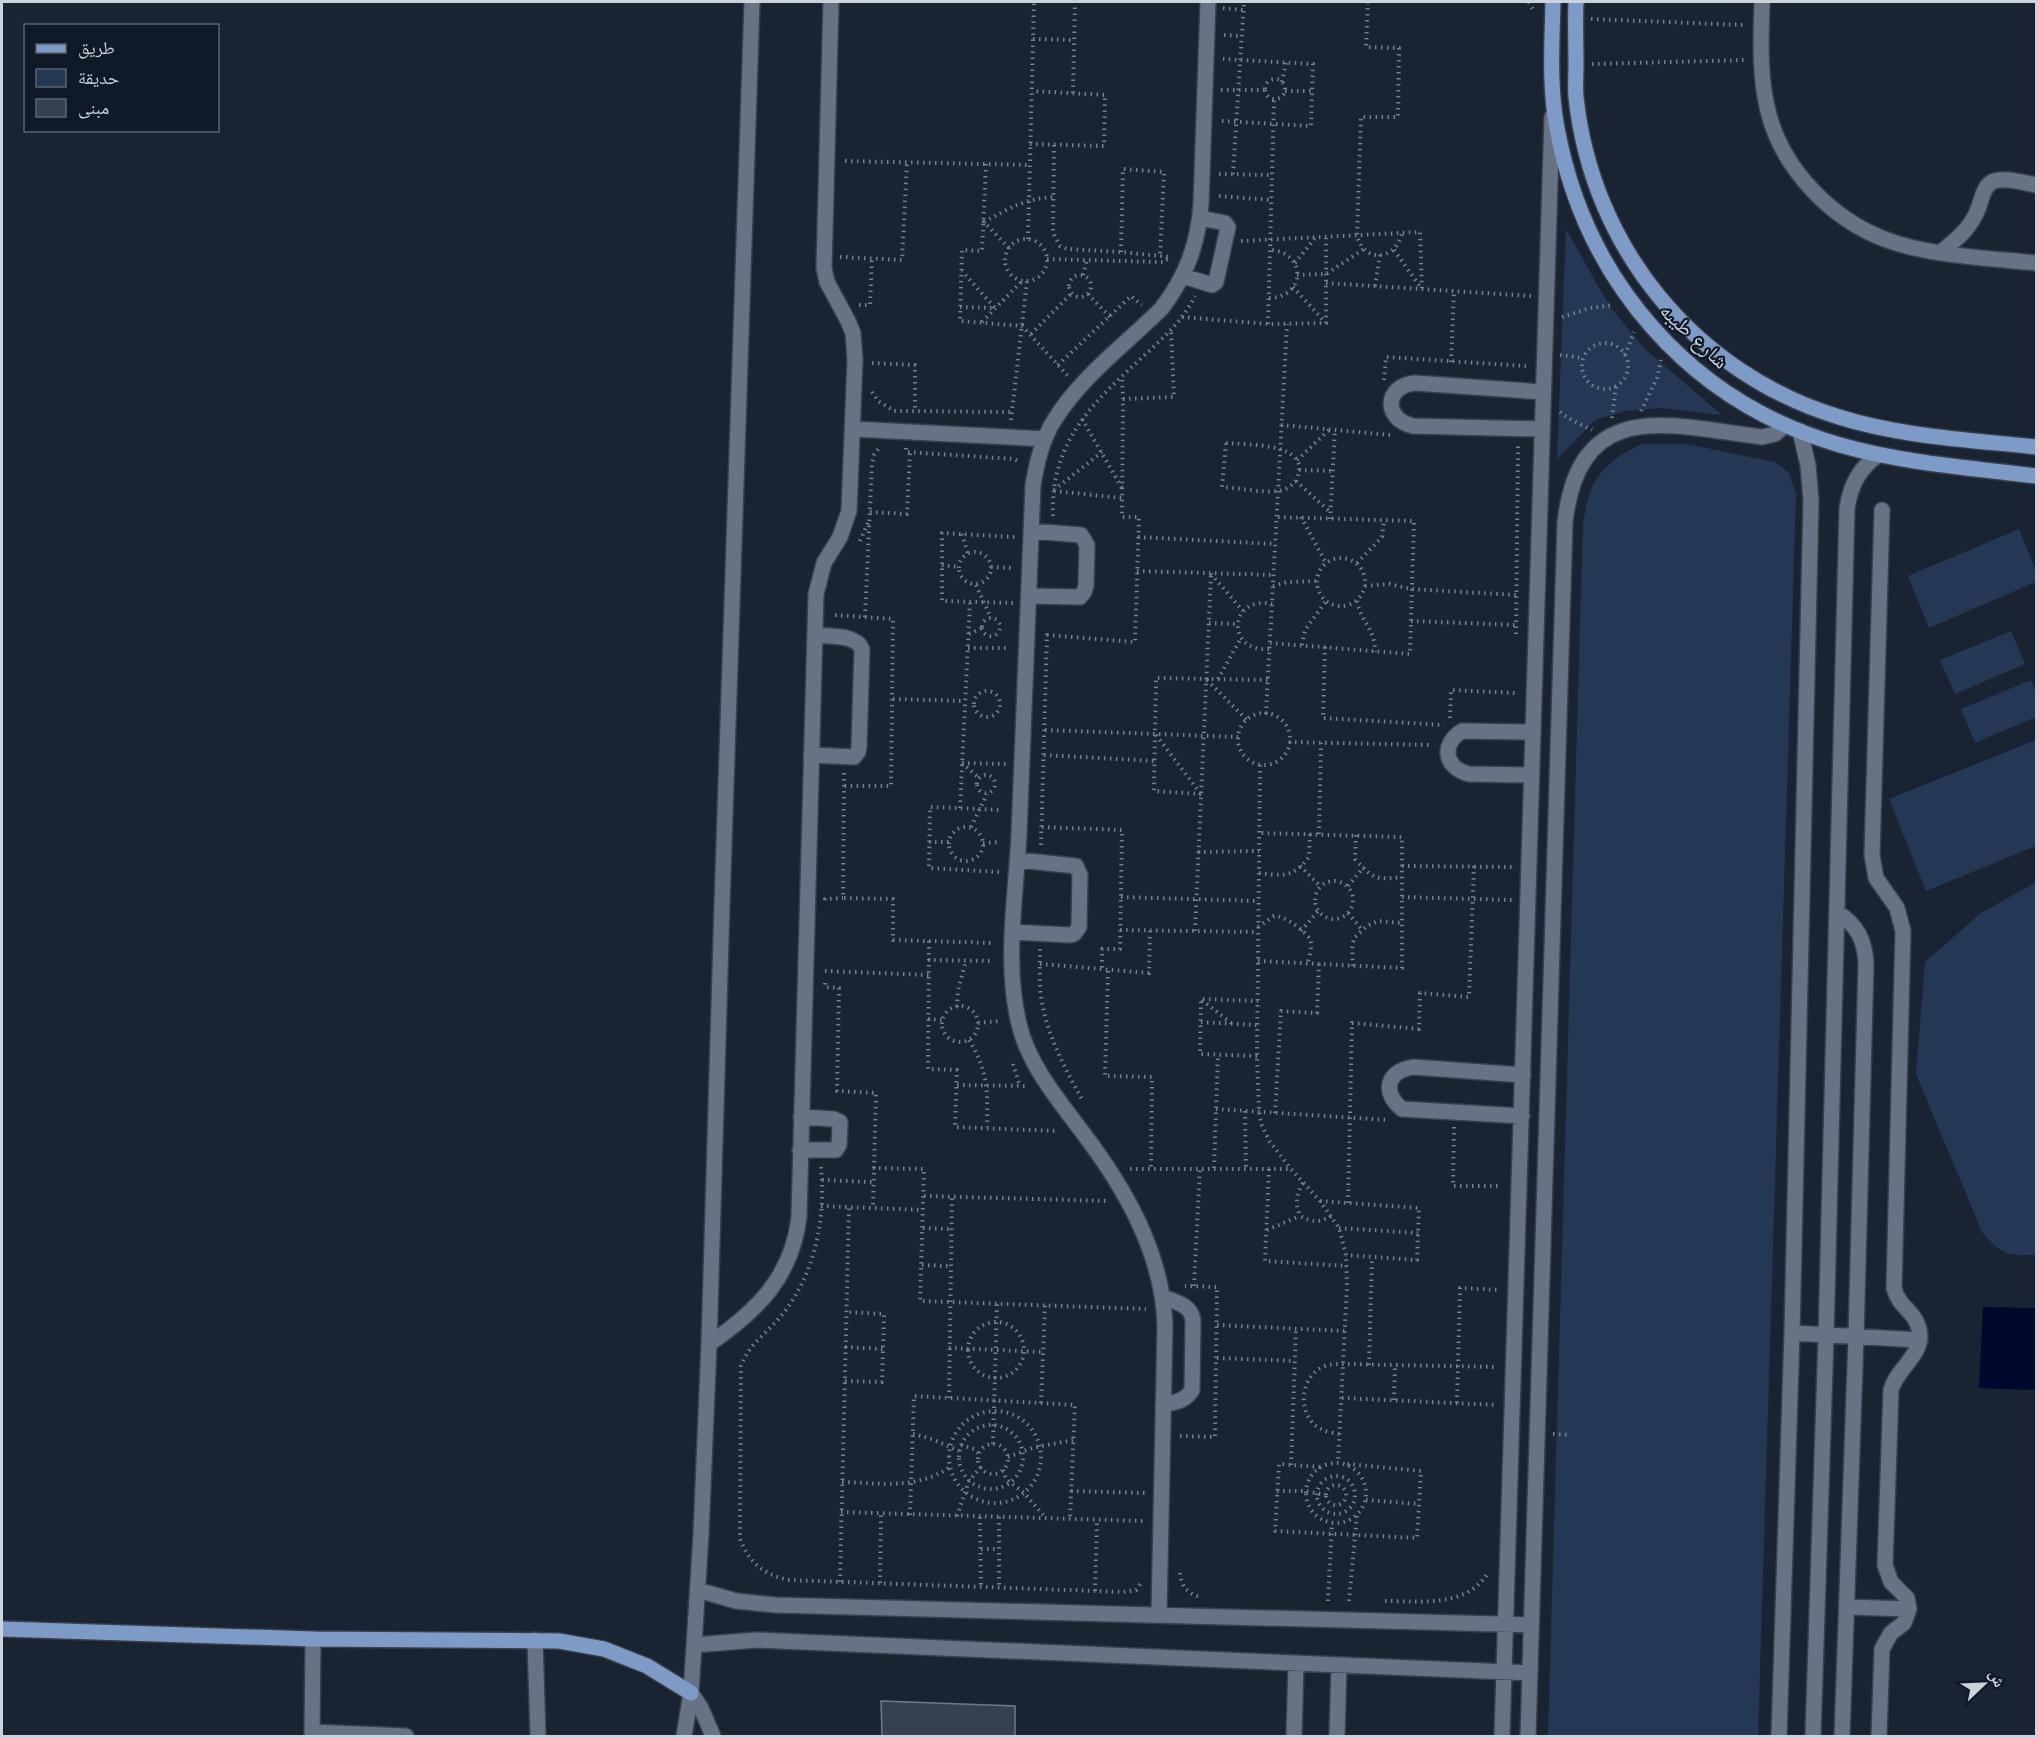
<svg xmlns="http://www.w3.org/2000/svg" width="2038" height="1738" font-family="'Work Sans','Noto Naskh Arabic',sans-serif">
	<rect width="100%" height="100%" fill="#1a2331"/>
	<path fill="#243855" d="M1566 229 1610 307 1646 350 1722 415 1661 408 1626 411 1595 420 1557 459Z
		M1642 444H1687L1775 462 1789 473 1796 494 1758 1736H1548L1583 522C1586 510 1588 493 1595 482 1605 463 1624 452 1642 444Z
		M2019 529 2036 571V582L1929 628 1908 576Z
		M2011 631 2025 664 1955 694 1940 660Z
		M2031 680 2036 693V717L1975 743 1961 709Z
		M2036 740V846L1926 891 1889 799Z
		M2036 882V1255C2008 1256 2001 1254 1982 1232L1916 1074 1925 962 1981 913Z"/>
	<path fill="#00092d" d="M1983 1307 2036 1308V1390L1979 1388Z"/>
	<path fill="#364050" stroke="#6e7a8c" stroke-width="1.5" d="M881 1701 1015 1706V1736H882Z"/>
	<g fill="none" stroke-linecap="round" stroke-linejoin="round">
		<g stroke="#383f4b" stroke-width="18">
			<path id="minor" d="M1762 2C1761 38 1759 75 1768 111 1782 169 1832 220 1887 240 1929 256 1991 258 2036 263
				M1941 252C1956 240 1971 228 1978 209 1982 200 1983 185 1994 181 2005 177 2024 183 2036 185
				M1183 276 1212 285 1216 282 1228 227 1225 223 1200 218
				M853 429 1045 439
				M1541 429 1413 426C1383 419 1384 386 1415 383L1543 392
				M1029 596 1080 597 1084 592 1086 586 1087 545 1081 535 1031 531
				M811 755 854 757 858 752 859 747 862 649C856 634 829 637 815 635
				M1531 775 1469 774C1445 768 1440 745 1462 731L1532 732
				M1837 912C1857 925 1865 940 1866 964L1856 1337 1842 1736
				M1013 932 1070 935 1074 934 1079 927 1080 875 1076 866 1018 860
				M1522 1116 1402 1109C1382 1092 1386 1072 1413 1067L1523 1075
				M800 1150H836L839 1145 840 1126V1122L834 1119 801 1117
				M1792 1333 1920 1340
				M709 1344C757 1311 792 1277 799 1217L816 594 824 563 840 537 849 511 855 360 853 333 848 321 827 282 824 268 831 2
				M1163 1405C1175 1402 1186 1401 1192 1390L1193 1320C1191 1305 1176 1302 1163 1297
				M698 1590 736 1601 775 1605 1531 1625
				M1847 1607 1909 1609
				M1159 1614 1165 1326C1163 1254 1125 1188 1083 1133 1058 1099 1029 1066 1019 1024 1004 962 1016 897 1019 834 1024 718 1028 601 1033 485 1037 462 1042 439 1055 419 1081 377 1127 343 1162 308 1186 276 1198 245 1201 204L1208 2
				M535 1640 538 1736
				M694 1645 756 1640 1530 1673
				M691 1693 701 1708 713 1736
				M312 1732 406 1736
				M312 1736 313 1639
				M684 1736 691 1693 701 1534 709 1344 722 905 752 2
				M1294 1736 1296 1663
				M1337 1736 1339 1665
				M1502 1736 1552 117
				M1528 1736 1565 522C1580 395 1670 426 1762 437L1775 434 1785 425
				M1779 1736 1792 1333 1811 500 1808 465 1800 431
				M1813 1736 1826 1336 1847 508C1851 484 1859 469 1878 455
				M1879 1736 1882 1649 1891 1633 1904 1623 1909 1609 1907 1598 1891 1582 1885 1565 1891 1390C1897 1366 1930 1352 1917 1323 1911 1309 1899 1307 1894 1288L1903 931 1897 908 1876 878 1872 855 1882 510"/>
		</g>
		<g stroke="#383f4b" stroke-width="18">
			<path id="major" d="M1553 2C1552 44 1549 86 1557 128 1585 281 1690 402 1840 445 1902 463 1972 468 2036 476
				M1576 2C1575 23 1576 44 1576 65 1576 75 1575 86 1576 97 1592 248 1695 373 1839 417 1903 437 1971 440 2036 447
				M2 1629 313 1639 559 1641 604 1649 647 1666 691 1693"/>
		</g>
		<path stroke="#78808b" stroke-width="4" stroke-dasharray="1.5 4.5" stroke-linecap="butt" d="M1368 2 1366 47 1399 48 1398 117H1361L1357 236C1365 264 1396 260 1402 233
			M1529 2 1534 12
			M1223 8 1243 10
			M1591 19 1745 25
			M1224 35 1241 36
			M1033 39 1074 40
			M1592 64 1746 60
			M1265 89a10 10 0 1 1 20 0a10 10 0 1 1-20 0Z
			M1282 82 1286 63
			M1221 90H1265
			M1285 91H1312
			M1073 93 1075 2
			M1222 121 1311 126 1313 64 1223 59
			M1030 144 1104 146 1105 95 1032 91
			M1054 145 1053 233 1060 246 1067 249 1121 252 1171 257
			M845 161 1030 165
			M986 164 982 251 962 250 960 321 1022 326 1068 376
			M1219 174 1272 175
			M1233 174 1244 2
			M1219 196 1271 200
			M1028 239 1034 2
			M1005 260a21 21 0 1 1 42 0a21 21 0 1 1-42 0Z
			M1241 241 1420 232 1422 289
			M1009 248 984 222C1010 208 1023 199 1054 197
			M1394 250 1421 288
			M1121 252 1123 169 1164 172 1160 255
			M840 257 902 260 907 163
			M1047 259 1160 262H1164L1170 257
			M1295 263 1315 238
			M1069 286a11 11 0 1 1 22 0a11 11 0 1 1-22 0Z
			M1083 275 1087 260
			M1297 275 1326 274 1364 249
			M1326 283 1531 296
			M1375 286 1380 255
			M1293 287 1325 322
			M1088 294 1110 317
			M1269 298C1306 297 1307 253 1271 250
			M859 305H870L872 258
			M960 307 995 308 962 271
			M1182 317 1268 324 1326 323V238
			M1562 317 1590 308 1613 305
			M982 322 1022 281
			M1268 324 1274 100
			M1031 334 1072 293
			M1582 366a23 23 0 1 1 46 0a23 23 0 1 1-46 0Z
			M1560 355 1583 358
			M1625 355 1634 332
			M1451 362 1454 291
			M872 363 915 365V411
			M1058 365 1131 296 1142 305
			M1384 380 1386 357 1526 366
			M872 392 878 401 894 411 1012 412
			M1123 399 1174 397 1171 331
			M1641 411 1657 378 1661 360
			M1560 412 1568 418 1592 430
			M1612 418 1616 386
			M1082 419 1122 488
			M1011 420 1027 281
			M1281 425 1391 435
			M1226 443C1246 445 1312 442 1297 478 1293 486 1286 490 1278 491 1261 493 1240 488 1222 487Z
			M906 448V452L1014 459 1020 462
			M1297 460 1329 430
			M1299 470 1333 471
			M1296 481 1331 513
			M1054 490 1102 452
			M1054 491 1122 498
			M870 512 907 514 910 452
			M1053 516C1050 439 1096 400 1148 352 1166 335 1184 319 1195 296
			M1301 517 1326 563
			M1330 519 1335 430
			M962 534 968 554
			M1138 537 1275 544
			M860 541 868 523
			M959 568a16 16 0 1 1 32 0a16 16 0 1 1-32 0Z
			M1317 582a24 24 0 1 1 48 0a24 24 0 1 1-48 0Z
			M1357 563 1382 537 1384 520
			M942 565 959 567
			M991 567 1012 568
			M1137 571 1274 575
			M1211 574 1243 611
			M976 585 991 618
			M1273 586 1287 582 1317 581
			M1365 586 1389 584 1411 589 1516 595
			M1357 601C1361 622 1375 628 1375 652
			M1013 603 942 601V533L1015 537
			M835 615 893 619 891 786H844
			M865 617 872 464 874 455 879 448
			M982 627a9 9 0 1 1 18 0a9 9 0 1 1-18 0Z
			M1411 621 1516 625
			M1209 623 1238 624
			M969 634 982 628
			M1516 634 1518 446
			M1047 635 1135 642 1139 517H1122L1123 399 1122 376
			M1270 643 1410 654 1414 521 1276 517
			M1302 645 1305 630 1326 601
			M1325 647 1323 718 1444 725
			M968 648H1009
			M1269 649C1226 653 1228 595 1272 604
			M1218 679 1241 638
			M1207 680 1247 720
			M974 704a13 13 0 1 1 26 0a13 13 0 1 1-26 0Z
			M893 699 965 701
			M1238 739a26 26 0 1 1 52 0a26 26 0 1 1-52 0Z
			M1266 714 1287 324
			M1450 718 1451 690 1515 693V690
			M1045 730 1238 737
			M1156 735 1201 794
			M1289 742 1432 745
			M1044 755 1155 761
			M962 763 1006 764
			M962 763 979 778
			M1260 765 1257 1056 1259 1111 1261 1124 1270 1142 1291 1169 1320 1201 1339 1228 1346 1255 1347 1286 1338 1462
			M844 773 843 898 893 899V940L994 943
			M977 784a9 9 0 1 1 18 0a9 9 0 1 1-18 0Z
			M1201 794 1154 791 1156 678 1268 680
			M960 808 970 602
			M949 844a17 17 0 1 1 34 0a17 17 0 1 1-34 0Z
			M971 827 987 794
			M1042 827 1122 830 1120 949H1102V970
			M1319 834 1321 743
			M1356 835 1355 859C1373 879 1375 880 1402 877
			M929 842H949
			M983 843 1001 842
			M1041 845 1047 633
			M1198 852 1259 851
			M1300 866 1320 886
			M1402 866 1512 867
			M999 872 929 868 930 807 1002 810
			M1259 873C1283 876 1293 878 1309 857L1310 834
			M1315 900a19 19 0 1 1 38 0a19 19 0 1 1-38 0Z
			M1348 886 1364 867
			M1121 897 1258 901
			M1402 897 1512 900
			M825 900V899L843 898
			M1348 913 1363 931
			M1258 927 1274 916C1284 915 1305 931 1310 939 1313 946 1309 957 1308 963
			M1120 930 1258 932
			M1195 931 1211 574
			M1301 931 1318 911
			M929 941 928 1069 957 1070 955 1127 1058 1131
			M1040 949C1040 965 1039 981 1041 996 1046 1033 1065 1069 1083 1101
			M928 960 993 961
			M1258 961 1402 968V837L1259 833
			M1040 964 1149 973 1150 930
			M1353 966 1352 949 1354 938 1367 926 1378 921 1402 923
			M825 971 929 975
			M1108 971 1105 1076 1152 1077 1151 1168
			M825 983V987L839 988 837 1091 876 1093 873 1208
			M1202 1000 1231 1023
			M942 1024a18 18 0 1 1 36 0a18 18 0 1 1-36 0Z
			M957 1007 958 991 966 960
			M928 1019 943 1020
			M1201 1022 1257 1025
			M978 1023 999 1021
			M969 1040C988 1070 988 1093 987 1127
			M1257 1056 1200 1054 1201 999 1258 1001
			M1013 1064 1020 1086
			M957 1085 1028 1086
			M1216 1109 1388 1120
			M1245 1111 1246 1169
			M1275 1113 1281 1011 1317 1013 1319 964
			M1454 1127 1453 1186H1502
			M821 1167C826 1219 815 1275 781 1316 767 1333 749 1344 741 1366L740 1539C749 1563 764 1575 789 1580L1123 1592 1136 1590 1141 1583
			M873 1168 924 1169 920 1301 1146 1309
			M1214 1168 1218 1055
			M1130 1169H1290
			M1269 1169 1265 1261 1347 1266
			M822 1180 873 1182
			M1303 1183C1296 1195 1295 1202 1300 1216 1312 1222 1319 1223 1331 1216
			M924 1196 1109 1201
			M1320 1201 1419 1208 1417 1260 1346 1255
			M1348 1203 1352 1023 1419 1029 1420 993 1469 997 1474 866
			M821 1206 923 1210
			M923 1228 951 1229
			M1339 1228 1418 1233
			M1267 1230 1300 1216
			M922 1265 950 1266
			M1194 1286 1200 1168
			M968 1350a28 28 0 1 1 56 0a28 28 0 1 1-56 0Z
			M1217 1325 1345 1331
			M845 1347 883 1349
			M949 1348 1043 1352
			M1217 1358 1295 1361
			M1369 1365 1372 1258
			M845 1381 882 1382 884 1314 847 1312
			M949 1398 952 1197
			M1342 1398 1497 1405
			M1394 1400 1395 1365
			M1041 1403 1045 1305
			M1457 1403 1460 1288 1501 1290
			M949 1457a46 46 0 1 1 92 0a46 46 0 1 1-92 0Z
			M959 1457a32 32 0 1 1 64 0a32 32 0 1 1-64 0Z
			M913 1434 932 1439 959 1451
			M1339 1434C1334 1433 1326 1432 1321 1429 1296 1417 1299 1375 1325 1366 1331 1364 1338 1364 1344 1364L1497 1367
			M1553 1434 1570 1435
			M1180 1436 1215 1437 1217 1287 1185 1286
			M993 1444 997 1303
			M978 1459a15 15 0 1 1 30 0a15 15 0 1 1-30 0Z
			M961 1445 974 1449 979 1454
			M1008 1457 1032 1448 1073 1440
			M1306 1493a30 30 0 1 1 60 0a30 30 0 1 1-60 0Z
			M1291 1465 1296 1329
			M1320 1467 1279 1464 1275 1531 1417 1538 1421 1471 1347 1464
			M1003 1470 1006 1479 1024 1493 1046 1518
			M1317 1495a19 19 0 1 1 38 0a19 19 0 1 1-38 0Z
			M842 1482C881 1483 916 1490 950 1467
			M1326 1495a10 10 0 1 1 20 0a10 10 0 1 1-20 0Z
			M1071 1491 1145 1493
			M1277 1491H1306L1325 1495
			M1366 1500 1419 1504
			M841 1512 1143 1521
			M910 1515 914 1396 1075 1405 1070 1519
			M957 1516 969 1481 981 1467
			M980 1517 981 1587
			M999 1517V1588
			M981 1549H999
			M1180 1573C1181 1586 1188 1594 1200 1597
			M840 1582 849 1207
			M880 1583 881 1514
			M1095 1591 1097 1520
			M1328 1601 1332 1523
			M1349 1601 1357 1515
			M1385 1601C1420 1601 1466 1608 1488 1573"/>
		<use href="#minor" stroke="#677384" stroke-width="15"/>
		<use href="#major" stroke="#7e9bc7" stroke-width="15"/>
	</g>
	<g text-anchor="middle" stroke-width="4.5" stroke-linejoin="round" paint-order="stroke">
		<g font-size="21" fill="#cbd2db" stroke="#101927">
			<text transform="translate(1694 336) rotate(43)" y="7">شارع طيبه</text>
		</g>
	</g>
	<rect width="2038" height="1738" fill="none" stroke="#cbd2db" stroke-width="6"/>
	<rect x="24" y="24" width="195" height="108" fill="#101927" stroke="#5b636f" stroke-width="1.5"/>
	<rect x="36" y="44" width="30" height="9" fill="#7e9bc7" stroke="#5b636f" stroke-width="1.5"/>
	<text x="78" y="54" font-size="18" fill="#cbd2db">طريق</text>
	<rect x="36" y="69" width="30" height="18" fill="#243855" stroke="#5b636f" stroke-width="1.5"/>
	<text x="78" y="84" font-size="18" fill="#cbd2db">حديقة</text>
	<rect x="36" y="99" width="30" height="18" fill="#364050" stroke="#5b636f" stroke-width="1.5"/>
	<text x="78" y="114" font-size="18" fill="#cbd2db">مبنى</text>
	<g transform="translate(1984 1684) rotate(67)" stroke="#101927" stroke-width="4.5" paint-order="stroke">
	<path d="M0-4.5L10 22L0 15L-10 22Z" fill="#cbd2db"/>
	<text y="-9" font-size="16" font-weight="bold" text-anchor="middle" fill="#cbd2db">ش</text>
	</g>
</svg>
